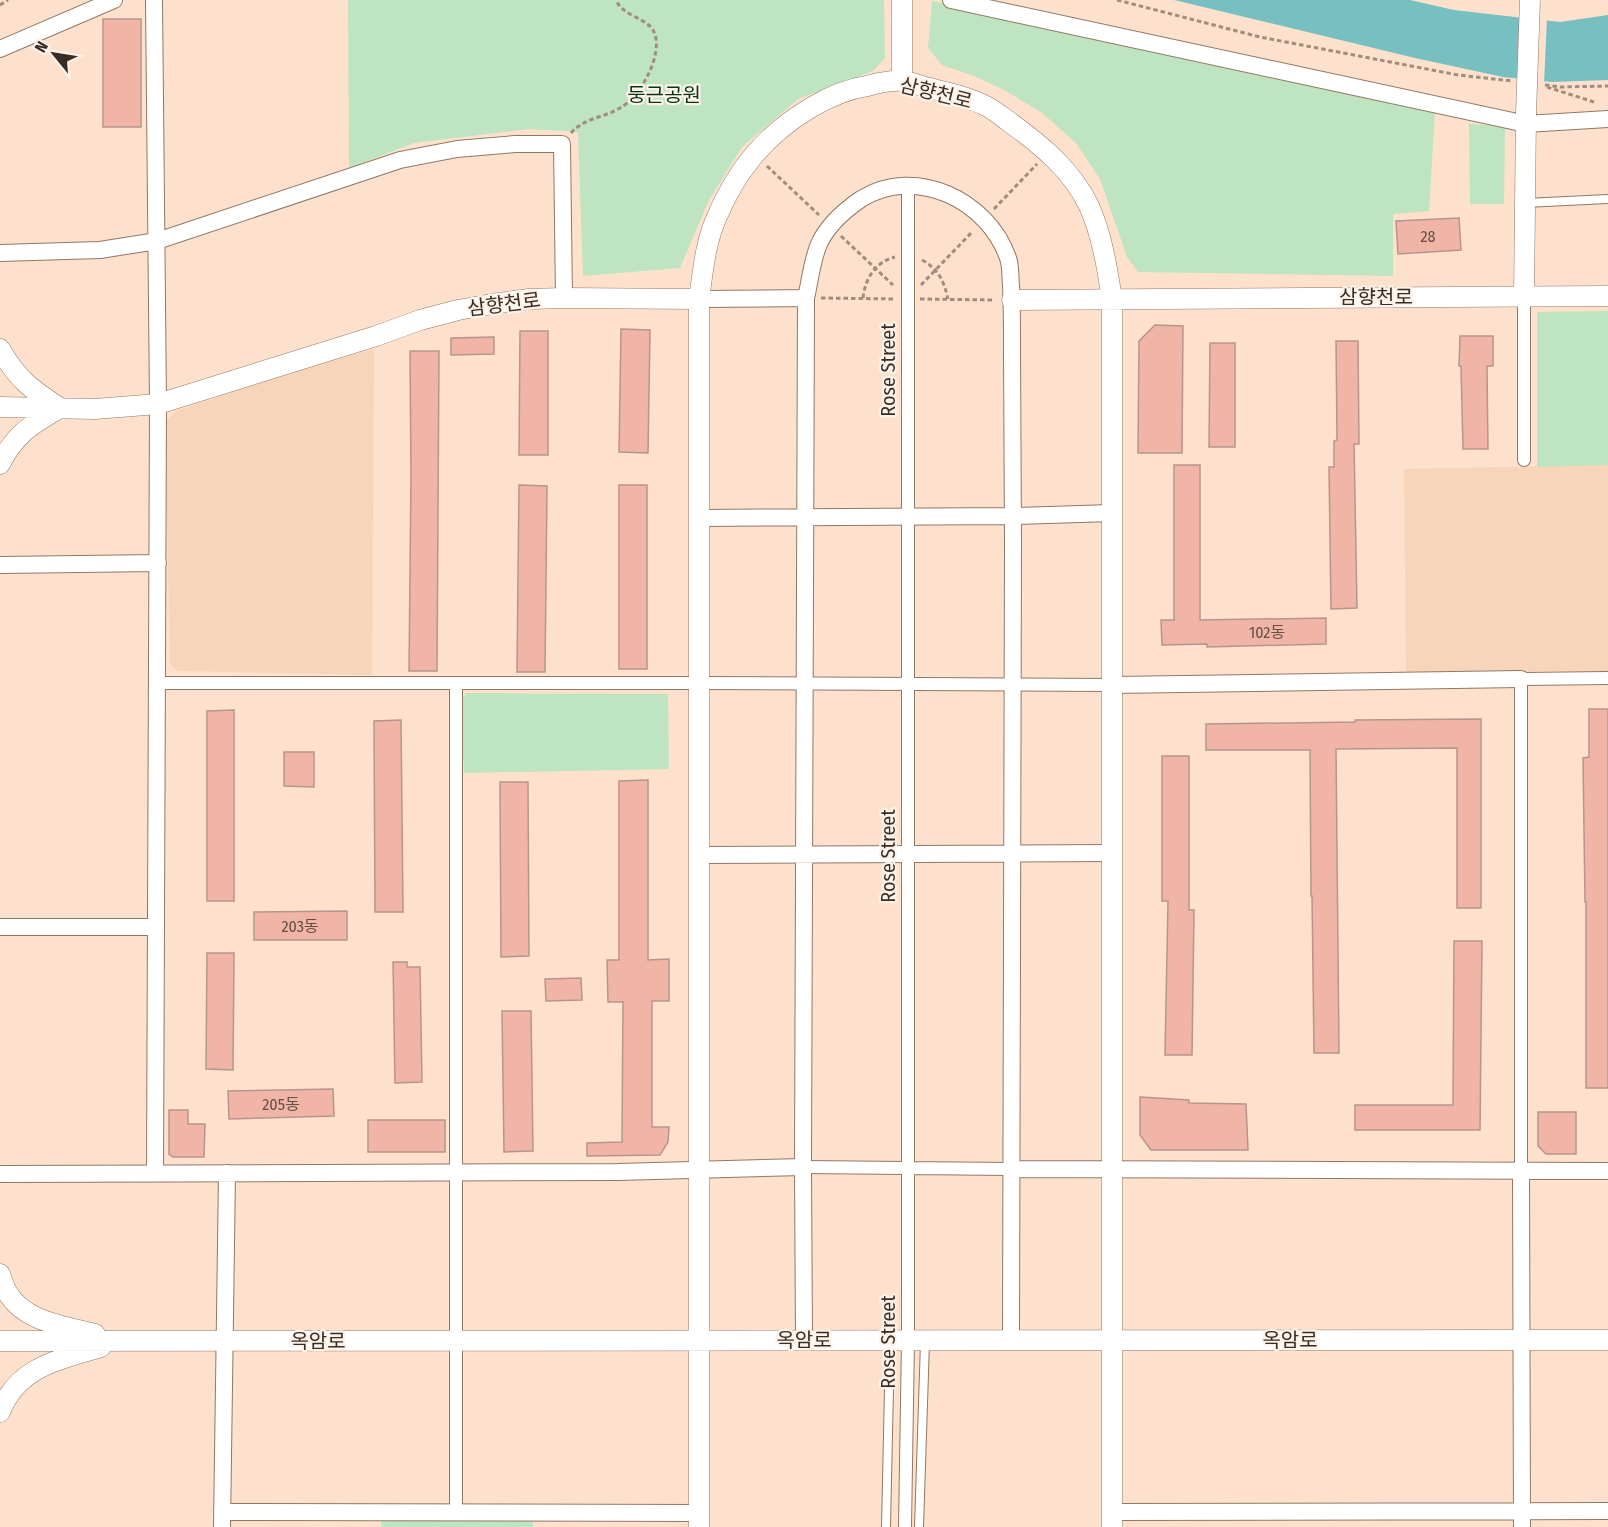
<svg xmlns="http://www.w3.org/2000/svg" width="1608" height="1527" font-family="'Fira Sans Condensed','Noto Sans KR',sans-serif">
	<rect width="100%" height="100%" fill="#fde1cc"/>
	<path fill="#f7d5ba" d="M374 349 372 675 178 671 170 664 165 422 176 411 298 370Z
		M1608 465V671L1406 672 1404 469Z"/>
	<path fill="#bee4c1" d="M348 0H884L885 58 873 71 798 99 742 147 709 200 680 268 583 276 578 132 528 129 414 143 349 168Z
		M932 1 1435 111 1429 211 1393 214V276L1138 272 1127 257 1100 179 1076 143 1041 112 1004 90 974 76 942 65 928 48Z
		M1469 124 1505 126 1504 204H1470Z
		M1608 311V465L1537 467V312Z
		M466 693 668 694 669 769 464 773 460 703Z
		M382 1512H533V1527H381Z"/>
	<path fill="#77bfc0" d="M1174 0H1410L1454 10 1560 22 1608 15V80L1552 82 1503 77 1415 58Z"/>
	<path fill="#fde1cc" d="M1521 15 1547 18 1544 84 1518 81Z"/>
	<path fill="#f0b5a7" stroke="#b7958d" stroke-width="1.5" d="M103 19H141V127H103Z
		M1459 218 1461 250 1398 254 1396 221Z
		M1155 325 1183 326 1182 453H1138L1139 341Z
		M621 329 650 330 648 453 619 452Z
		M520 331H548V455H519Z
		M1460 336H1493V366H1487L1488 449H1463L1461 366H1459Z
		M494 337V354L451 355V338Z
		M1336 341H1358L1359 444H1354L1357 608 1331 609 1329 467H1334V441L1337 440Z
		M1210 343H1235V447H1209Z
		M410 351H439L437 671H409L411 475Z
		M1174 465H1200V620L1326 618V644L1207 647V644L1162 645 1161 620H1174Z
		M519 485 547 486 545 672H517Z
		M619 485H647V669H619Z
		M1589 709H1608V1088H1586V902H1585L1583 758 1589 757Z
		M234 710V901H207V711Z
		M1481 719V908H1457V748L1336 749 1339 1053H1314L1312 896H1311L1310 750H1206V724L1355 722V720Z
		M401 720 403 912H375L374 721Z
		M284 752H314V787L284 786Z
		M1162 756H1189V910H1194L1192 1055H1165L1168 901H1162Z
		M648 780V960L669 959V1001H652V1127H669L668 1142 660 1155 587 1156V1143L622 1142 623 1002H608L607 960H619V781Z
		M500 782H528L529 956 501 957Z
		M347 911V940H254V912Z
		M1454 941H1482L1480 1130H1355V1105H1453Z
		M207 953H234L233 1070 206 1069Z
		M393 962H407V967H420L422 1082 395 1083Z
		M581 978 582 1000 546 1001 545 979Z
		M502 1011H531L533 1151 504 1152Z
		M333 1089 334 1116 229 1119 228 1091Z
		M1140 1097 1189 1100V1103L1246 1104 1248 1150H1151L1140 1135Z
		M169 1110H188V1124H205L204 1157H173L169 1154Z
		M1538 1112H1576V1154H1546L1538 1146Z
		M368 1120H445V1152H368Z"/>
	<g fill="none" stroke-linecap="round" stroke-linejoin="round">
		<g stroke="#917865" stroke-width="10">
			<path id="service" d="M1525 203 1608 199
				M886 1527 890 1341
				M919 1527 925 1342"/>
		</g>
		<g stroke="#917865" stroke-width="14">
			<path id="pedestrian" d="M1524 460V296
				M157 683H699L1112 685
				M456 683V1512
				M803 1167 1011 1169
				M1521 1171V679L1608 678
				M905 1527 908 1340V186"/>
		</g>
		<g stroke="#917865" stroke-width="18">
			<path id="minor" d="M154 0 158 404 155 1173
				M951 0 1526 124 1608 119
				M0 49 114 0
				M0 253 100 250 157 241 400 160 457 149 515 144H562L564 298
				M699 299 806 298
				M699 518 1013 516 1112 513
				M0 565 158 563
				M1112 685 1521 679
				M700 855 1113 853
				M0 927H156
				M1011 1169 1608 1171
				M1521 1171 1522 1527
				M0 1174 618 1172 803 1167
				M804 1340 803 1167 806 298C810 281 812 260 819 244 827 226 845 210 861 199 915 165 988 200 1008 258 1011 266 1010 276 1011 285 1012 306 1012 327 1012 348 1012 412 1013 477 1013 542 1012 808 1011 1074 1011 1340
				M222 1512 699 1513
				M1112 1512 1608 1511
				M222 1527 227 1173"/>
		</g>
		<g stroke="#917865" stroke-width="21">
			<path id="tertiary" d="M902 0V81
				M1524 296 1526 114
				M1012 300 1608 296
				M0 349C18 380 31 389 60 408 31 425 16 433 0 464
				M0 407 95 409 158 404 376 336 420 320 458 310 492 304 529 299 564 298 699 299
				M0 1274C2 1280 4 1286 7 1292 24 1322 64 1326 95 1334
				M0 1341 1608 1340
				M0 1412C18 1366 59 1360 101 1347
				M699 1527V299C703 272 705 244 716 219 736 170 766 134 812 107 829 97 847 89 867 86 878 83 891 80 903 81 910 82 918 85 925 87 945 92 967 96 986 106 994 110 1001 116 1008 121 1040 144 1072 170 1089 206 1102 235 1107 267 1112 299V1527"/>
		</g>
		<path stroke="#a18d7e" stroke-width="3" stroke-dasharray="4.5 3" stroke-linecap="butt" d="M1117 0 1260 37 1458 75 1512 81
			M0 5 8 0
			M1545 85 1560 87 1608 86
			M1547 87 1597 103
			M571 133C584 118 603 118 620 108 640 97 664 55 654 32 647 17 623 17 616 0
			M767 166 819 215
			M994 209 1037 164
			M841 236 893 285
			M922 260C939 269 944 282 948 299
			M921 285 973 231
			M821 298 896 299
			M863 298C865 279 875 262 895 257
			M920 299 995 300"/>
		<use href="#service" stroke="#fff" stroke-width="8"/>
		<use href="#pedestrian" stroke="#fff" stroke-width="12"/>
		<use href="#minor" stroke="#fff" stroke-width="16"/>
		<use href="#tertiary" stroke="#fff" stroke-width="20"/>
		<g stroke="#917865" stroke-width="21" stroke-linecap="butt">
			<path id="tertiary-bridge" d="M1526 114 1530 0"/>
		</g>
		<use href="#tertiary-bridge" stroke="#fff" stroke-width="20"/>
	</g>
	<g text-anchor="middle" stroke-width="4.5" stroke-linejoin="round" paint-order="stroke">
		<g font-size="16" fill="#664f46">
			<text x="1428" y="242">28</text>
			<text x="1267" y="638">102동</text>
			<text x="300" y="932">203동</text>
			<text x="281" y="1110">205동</text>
		</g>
		<g font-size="20" fill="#382d25" stroke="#fdf2e9">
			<text transform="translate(936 93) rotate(14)" y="7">삼향천로</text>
			<text x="1376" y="304">삼향천로</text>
			<text transform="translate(504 304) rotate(-7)" y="7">삼향천로</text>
			<text transform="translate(888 370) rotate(-90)" y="7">Rose Street</text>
			<text transform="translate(888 856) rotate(-90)" y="7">Rose Street</text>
			<text x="804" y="1347">옥암로</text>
			<text x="1290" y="1347">옥암로</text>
			<text x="318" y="1348">옥암로</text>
			<text transform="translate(888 1342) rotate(-90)" y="7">Rose Street</text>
		</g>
		<g font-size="20" fill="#033611" stroke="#fdf2e9">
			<text x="664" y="102">둥근공원</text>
		</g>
	</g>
	<g transform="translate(54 54) rotate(300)" stroke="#fdf2e9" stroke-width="4.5" paint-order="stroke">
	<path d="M0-4.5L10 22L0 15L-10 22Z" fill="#382d25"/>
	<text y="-9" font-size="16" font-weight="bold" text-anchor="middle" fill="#382d25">N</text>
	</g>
</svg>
